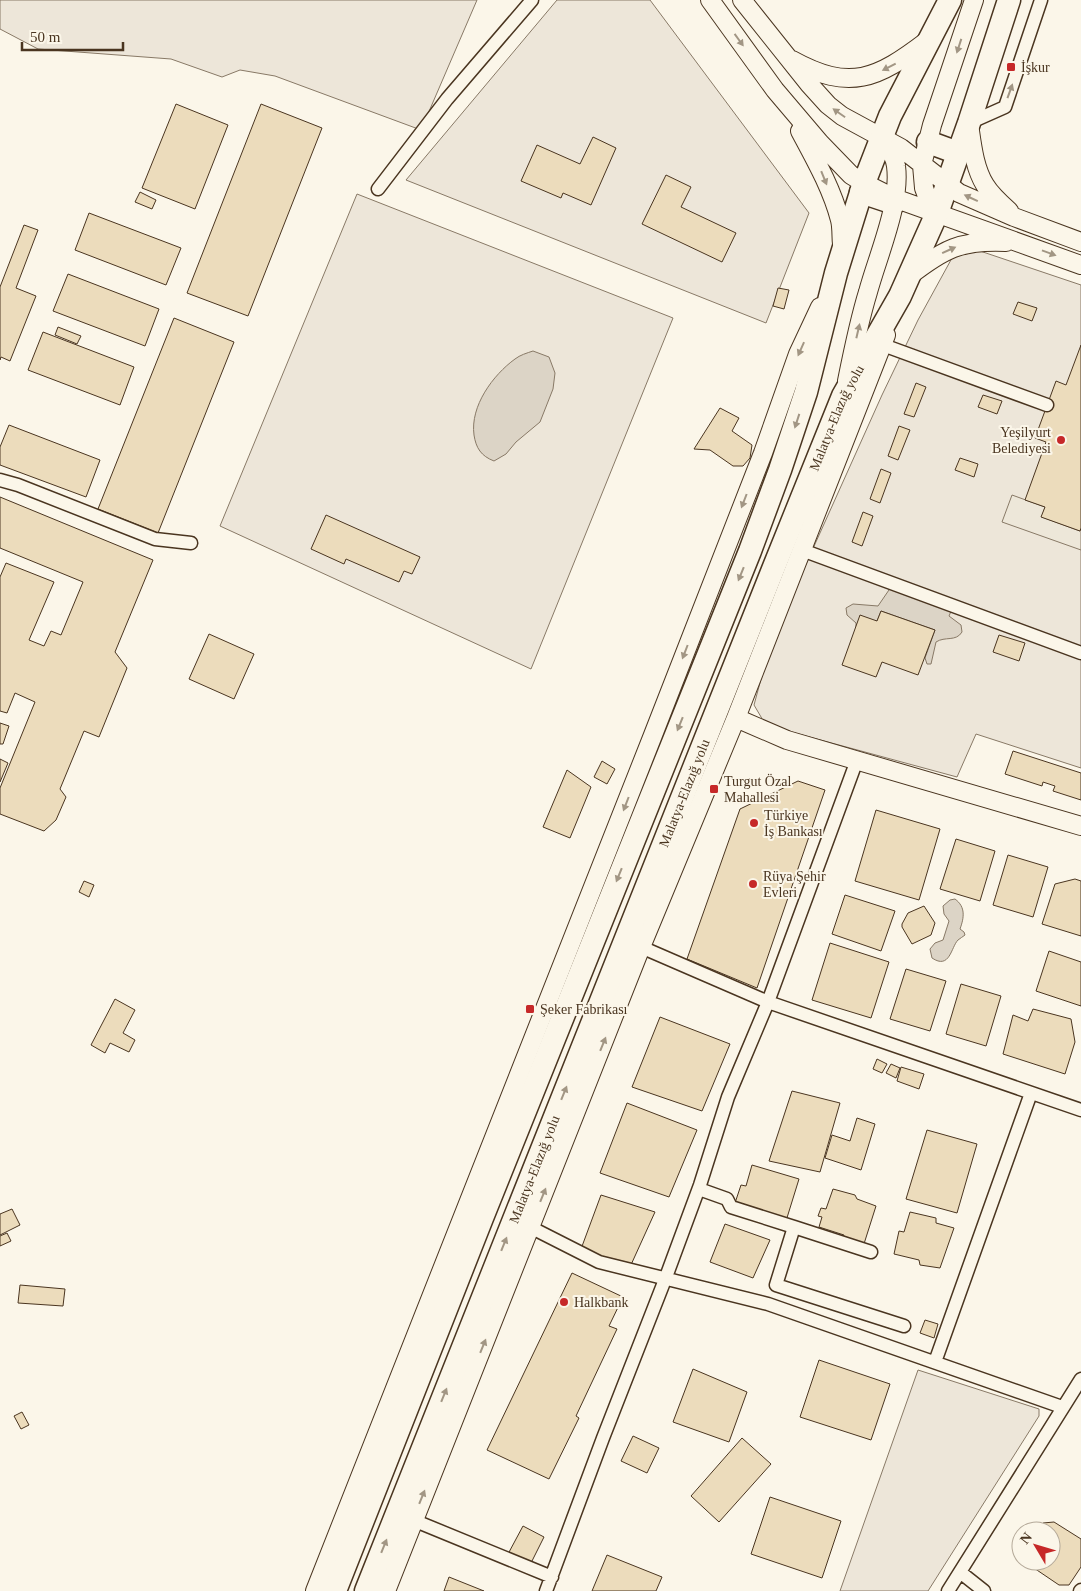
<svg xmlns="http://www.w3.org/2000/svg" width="1081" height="1591" font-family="Georgia,serif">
	<rect width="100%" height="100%" fill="#fbf6e9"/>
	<path fill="#ede6d9" stroke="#887966" d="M0 0H477L421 130 275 76 240 70 222 77 171 59 38 49 0 29Z
		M557 0H650L809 213 766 323 406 180Z
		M357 194 673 318 531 669 220 526Z
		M980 251 1081 285V768L976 734 957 777 780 729 764 722 754 705 771 642 882 395 918 320 952 258 961 252Z
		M918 1370 1039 1409V1416L928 1591H840Z"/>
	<path fill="#ede7d9" stroke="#887966" d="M1012 495 1045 507 1042 517 1080 531 1081 528V550L1002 522Z"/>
	<path fill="#dcd4c6" stroke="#887966" d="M533 351 549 357 555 373 553 389 540 422 516 442 506 454 494 461C481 456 476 448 474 435 470 406 493 375 515 359 520 355 527 353 533 351Z
		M891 587 952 609 949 616 961 625 962 632C956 642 945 636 936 642L931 664H927L925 658 935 630 881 611 877 621 856 627V623L847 615 846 608 853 604 878 606Z
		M955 899C966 907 964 918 960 929L964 932 965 935C963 937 960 938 958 940 951 947 950 970 932 958L930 949 935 943 943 940 949 921 944 914 943 906 950 900Z"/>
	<path fill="#ecdcbc" stroke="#4a3520" d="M176 104 228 125 195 209 142 188Z
		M261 104 322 128 248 316 187 293Z
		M593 137 616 148 591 205 563 193 561 198 521 181 537 145 580 164Z
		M666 175 691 187 681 207 736 233 722 262 642 224Z
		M140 192 156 200 152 209 135 202Z
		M89 213 181 248 166 285 75 250Z
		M24 225 38 230 16 288 36 296 10 361 1 357 0 360V287Z
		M68 274 159 309 145 346 53 311Z
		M778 288 789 290 784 309 773 306Z
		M1018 302 1037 308 1032 321 1013 314Z
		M174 318 234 342 158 533 98 509Z
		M58 327 81 336 77 344 55 335Z
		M43 332 134 367 120 405 28 370Z
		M1081 345V528L1080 531 1041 517 1045 507 1025 500 1046 442 1035 438 1056 381 1066 385Z
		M916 383 926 387 914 417 904 414Z
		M983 395 1002 401 997 414 978 407Z
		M720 408 739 418 732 431 752 445 750 458 743 466H733L710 450 694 449Z
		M9 425 100 460 86 497 0 465V447Z
		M899 426 910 430 898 460 888 456Z
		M960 458 978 464 974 477 955 470Z
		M881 469 891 473 880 503 870 499Z
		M0 497 153 560 115 652 127 668 99 737 84 731 60 789 66 797 56 820 44 831 0 814V788L35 702 15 693 7 713 0 711V577L6 563 54 582 29 640 44 646 51 631 61 635 83 582 0 548Z
		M863 512 873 516 862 546 852 542Z
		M326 515 420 557 412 574 404 571 399 582 346 559 344 564 311 549Z
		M881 611 935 630 918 675 882 662 876 677 842 665 860 615 877 621Z
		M209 634 254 654 234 699 189 679Z
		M999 635 1025 643 1019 661 993 652Z
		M0 723 9 726 3 744H0Z
		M1013 751 1081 773V800L1053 791 1055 786 1043 782 1042 786 1005 774Z
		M0 759 8 763 0 782Z
		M602 761 615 769 607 784 594 777Z
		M567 770 591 787 570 838 543 827Z
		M798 781 825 790 757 988 687 959 740 809Z
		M876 810 940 829 919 900 855 881Z
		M956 839 995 851 980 901 940 889Z
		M1008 855 1048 867 1033 917 993 905Z
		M1075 879 1081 881V936L1042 924 1055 884Z
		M84 881 94 885 89 897 79 892Z
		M845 895 895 911 881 951 832 934Z
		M924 906 935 923 931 935 912 944 902 927V924L908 913Z
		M830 943 889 962 871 1018 812 1000Z
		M1049 951 1081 962V1006L1036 991Z
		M906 969 946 981 930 1031 890 1019Z
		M961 984 1001 996 986 1046 946 1034Z
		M115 999 135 1010 123 1033 135 1040 129 1052 110 1043 105 1053 91 1045Z
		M1033 1009 1071 1019 1075 1042 1065 1074 1003 1054 1013 1015 1028 1021Z
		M660 1017 730 1044 702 1111 632 1087Z
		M877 1059 887 1064 882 1073 873 1069Z
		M891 1064 900 1068 896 1078 886 1073Z
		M901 1067 924 1074 919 1089 897 1081Z
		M792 1091 840 1103 820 1172 769 1161Z
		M627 1103 697 1130 669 1197 600 1173Z
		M857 1118 875 1124 861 1170 825 1158 832 1135 850 1141Z
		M927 1130 977 1144 957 1213 906 1199Z
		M752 1165 799 1179 786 1221 735 1203 741 1185 746 1186Z
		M833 1189 855 1195 857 1199 876 1206 863 1247 842 1240 844 1235 819 1227 822 1217 818 1216 821 1208 826 1209Z
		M601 1195 655 1212 630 1267 581 1249Z
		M12 1209 20 1225 0 1235V1214Z
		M910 1212 936 1218V1223L954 1228 940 1268 920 1265 919 1260 894 1254 899 1231 904 1232Z
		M725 1224 770 1240 753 1278 710 1262Z
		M7 1233 11 1241 0 1246V1236Z
		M572 1273 623 1297 609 1326 617 1329 576 1416 579 1418 549 1479 487 1450Z
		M20 1285 65 1289 63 1306 18 1303Z
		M925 1320 938 1324 934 1338 920 1333Z
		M819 1360 890 1384 871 1440 800 1417Z
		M693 1369 747 1392 729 1442 673 1422Z
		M22 1412 29 1425 21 1429 14 1416Z
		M633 1436 659 1448 647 1473 621 1461Z
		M742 1438 771 1464 719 1522 691 1496Z
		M770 1497 841 1521 822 1578 751 1554Z
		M1054 1522 1081 1539V1567L1069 1585H1059L1028 1564 1027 1561H1051V1531H1038L1043 1523Z
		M523 1526 544 1537 530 1565 508 1554Z
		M607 1555 662 1577 656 1591H592Z
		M449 1577 484 1591H444Z"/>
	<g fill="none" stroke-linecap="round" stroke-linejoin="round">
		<g stroke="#4a3520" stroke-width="15">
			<path id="street" d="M969 123 1005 107 1041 0
				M378 189 447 99 532 0
				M883 345 1047 405
				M0 480 18 485 155 539 191 543
				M802 550 1081 653
				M641 947 768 1002 1081 1110
				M699 1189 727 1199 731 1207 794 1227 776 1285 904 1326
				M530 1227 599 1262 768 1304 1062 1407
				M794 1227 871 1252
				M935 1362 1031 1093
				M413 1520 552 1577
				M960 1572 984 1591
				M546 1591 603 1438 666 1277 700 1185 728 1097 768 1002 857 760
				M948 1591 1081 1379
				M1080 1591 1081 1590"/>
		</g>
		<g stroke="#4a3520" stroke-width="20">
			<path id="secondary" d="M710 0 775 90 820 143 851 175 864 183 894 198 1081 265
				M742 0 809 84 828 105 842 116 901 148 959 193 1014 217 1081 242
				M792 60C850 92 877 79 927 41
				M969 124C972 144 974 167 985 185 991 195 1000 203 1009 211
				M800 131C815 159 832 189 840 220 842 228 841 236 842 244
				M937 213 928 199 924 188 922 165 932 125 974 0
				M909 276C944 249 960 240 1006 242
				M847 381C853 351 859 321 868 292 878 255 901 204 896 166 895 156 889 148 883 139
				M736 718 787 740 1081 826
				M315 1591 653 735 763 453 798 354 820 307
				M386 1591 641 947 736 718 886 335"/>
		</g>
		<g stroke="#4a3520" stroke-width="25">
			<g id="highway">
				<path d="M928 142 958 153"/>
				<path d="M861 192 894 203"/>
				<path d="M335 1591 482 1218 750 551 780 470 806 392 836 273 864 183 890 116 950 0"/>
				<path id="s1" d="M366 1591 774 567 843 396 900 296 937 213 969 123 1009 0"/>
			</g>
		</g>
		<use href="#street" stroke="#fbf6e9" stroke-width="12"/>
		<use href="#secondary" stroke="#fbf6e9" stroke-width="18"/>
		<use href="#highway" stroke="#fbf6e9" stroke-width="22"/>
	</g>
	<defs><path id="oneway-solid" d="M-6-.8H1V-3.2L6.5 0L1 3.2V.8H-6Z" transform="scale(1.25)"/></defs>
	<g fill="#a29684">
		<use href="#oneway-solid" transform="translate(739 40) rotate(54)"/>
		<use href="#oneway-solid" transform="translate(959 46) rotate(108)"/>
		<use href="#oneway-solid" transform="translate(889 67) rotate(153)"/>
		<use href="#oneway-solid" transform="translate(1010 91) rotate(-70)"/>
		<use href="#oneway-solid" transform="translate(839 113) rotate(-145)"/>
		<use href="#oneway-solid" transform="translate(824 178) rotate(68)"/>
		<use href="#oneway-solid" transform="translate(971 198) rotate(-155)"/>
		<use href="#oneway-solid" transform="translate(949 250) rotate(-24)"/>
		<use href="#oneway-solid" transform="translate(1049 253) rotate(20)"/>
		<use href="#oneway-solid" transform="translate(858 331) rotate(-77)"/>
		<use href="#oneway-solid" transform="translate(801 349) rotate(114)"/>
		<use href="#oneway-solid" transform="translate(797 421) rotate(108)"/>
		<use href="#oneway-solid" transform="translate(744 501) rotate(111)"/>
		<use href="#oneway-solid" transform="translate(741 574) rotate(112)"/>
		<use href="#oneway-solid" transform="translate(685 652) rotate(111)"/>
		<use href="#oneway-solid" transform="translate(680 724) rotate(112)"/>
		<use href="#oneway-solid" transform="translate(626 804) rotate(111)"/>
		<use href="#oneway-solid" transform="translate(619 875) rotate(112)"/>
		<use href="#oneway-solid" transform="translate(603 1044) rotate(-68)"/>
		<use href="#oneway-solid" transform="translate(564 1093) rotate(-68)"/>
		<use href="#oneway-solid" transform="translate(543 1195) rotate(-68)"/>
		<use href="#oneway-solid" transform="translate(504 1244) rotate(-68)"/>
		<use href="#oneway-solid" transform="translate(483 1346) rotate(-68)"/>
		<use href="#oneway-solid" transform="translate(444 1395) rotate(-68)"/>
		<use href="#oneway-solid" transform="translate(422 1497) rotate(-68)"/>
		<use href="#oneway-solid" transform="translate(384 1546) rotate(-68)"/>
	</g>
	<g fill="#c62828" stroke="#fbf6e9" stroke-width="2">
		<rect x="1006" y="62" width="10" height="10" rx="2.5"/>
		<circle cx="1061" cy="440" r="5"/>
		<rect x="709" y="784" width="10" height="10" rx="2.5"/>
		<circle cx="754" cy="823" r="5"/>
		<circle cx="753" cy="884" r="5"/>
		<rect x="525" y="1004" width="10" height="10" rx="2.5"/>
		<circle cx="564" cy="1302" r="5"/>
	</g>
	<g text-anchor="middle" stroke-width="4" stroke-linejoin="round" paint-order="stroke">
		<g font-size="14" fill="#4a3520" stroke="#fbf6e9" text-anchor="start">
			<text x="1021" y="72">İşkur</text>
			<text x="1051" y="437" text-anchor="end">Yeşilyurt<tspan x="1051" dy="16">Belediyesi</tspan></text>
			<text x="724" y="786">Turgut Özal<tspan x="724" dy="16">Mahallesi</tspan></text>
			<text x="764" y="820">Türkiye<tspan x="764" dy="16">İş Bankası</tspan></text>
			<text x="763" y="881">Rüya Şehir<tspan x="763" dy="16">Evleri</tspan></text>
			<text x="540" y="1014">Şeker Fabrikası</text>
			<text x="574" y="1307">Halkbank</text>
		</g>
		<g font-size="14" fill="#4a3520" stroke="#fbf6e9">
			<text dy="5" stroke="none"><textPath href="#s1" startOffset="1264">Malatya-Elazığ yolu</textPath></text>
			<text dy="5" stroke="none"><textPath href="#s1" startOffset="859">Malatya-Elazığ yolu</textPath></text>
			<text dy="5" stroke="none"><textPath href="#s1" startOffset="454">Malatya-Elazığ yolu</textPath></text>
		</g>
	</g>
	<g transform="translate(1036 1546) rotate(308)"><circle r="24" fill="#fbf6e9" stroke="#b4a999"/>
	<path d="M0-4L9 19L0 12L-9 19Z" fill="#c62828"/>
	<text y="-8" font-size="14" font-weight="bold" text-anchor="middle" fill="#4a3520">N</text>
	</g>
	<path d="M22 42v8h101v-8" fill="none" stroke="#4a3520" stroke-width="2.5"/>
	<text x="30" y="42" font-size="15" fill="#4a3520" stroke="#fbf6e9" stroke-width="4" paint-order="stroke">50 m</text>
</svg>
